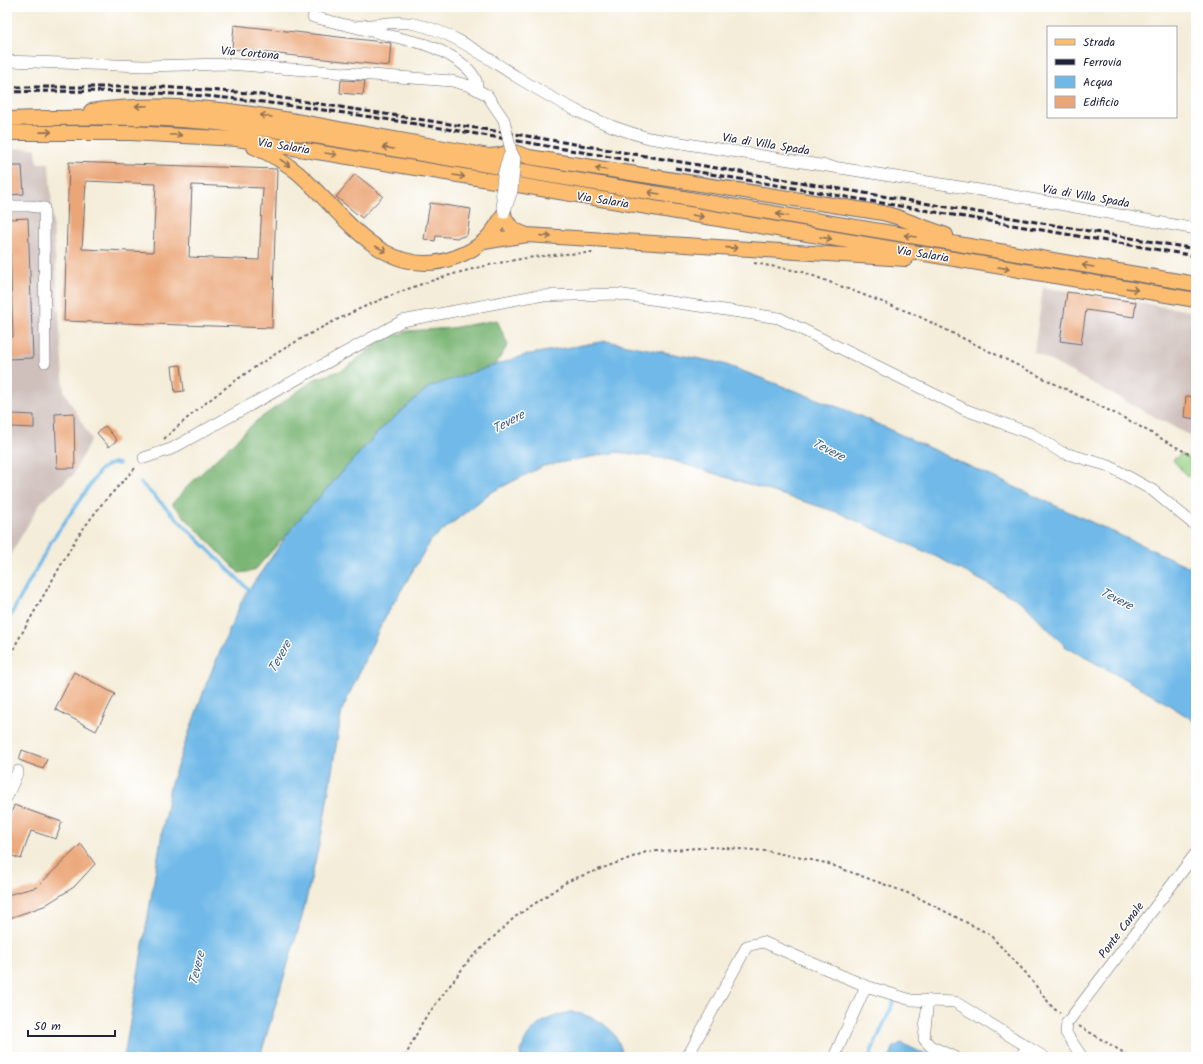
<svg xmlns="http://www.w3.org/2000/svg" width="1203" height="1064" font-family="Kalam,sans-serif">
	<rect width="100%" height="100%" fill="#fff"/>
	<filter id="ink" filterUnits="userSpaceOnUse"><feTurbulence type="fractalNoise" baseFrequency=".025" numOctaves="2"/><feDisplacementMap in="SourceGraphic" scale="8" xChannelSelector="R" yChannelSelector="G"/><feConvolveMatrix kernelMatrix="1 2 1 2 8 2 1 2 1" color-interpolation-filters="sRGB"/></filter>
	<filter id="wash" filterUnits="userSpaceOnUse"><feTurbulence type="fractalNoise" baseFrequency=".012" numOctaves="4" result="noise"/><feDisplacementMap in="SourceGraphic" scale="16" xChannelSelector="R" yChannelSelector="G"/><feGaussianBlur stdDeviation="0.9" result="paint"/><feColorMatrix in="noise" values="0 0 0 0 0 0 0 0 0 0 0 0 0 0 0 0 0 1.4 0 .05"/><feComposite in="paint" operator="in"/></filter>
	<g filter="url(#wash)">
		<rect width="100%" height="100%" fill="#f4edd9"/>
		<path fill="#cfc0bb" d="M36 148 37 163H49L64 391 91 439 73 475 41 502 7 561V149Z
			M1043 287 1196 312V439L1034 352Z"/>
		<path fill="#99d387" stroke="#5e7a61" d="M1181 454 1196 462V480L1186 475 1173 460Z"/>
		<path fill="#7ab574" stroke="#4e6c58" d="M497 320 508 345 495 365 429 387 381 429 254 571 239 573 172 504 186 488 255 422 315 379 343 370 382 340 408 331 451 328Z"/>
		<path fill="#6fb9e8" stroke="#486e92" d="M606 341 721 363 851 412 1196 570V725L1191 719 1152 694 1066 647 1022 602 939 558 837 512 668 459 617 452 543 466 490 493 431 540 383 621 342 710 322 832 302 917 260 1057H124L170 786 207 682 243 598 294 525 381 429 429 387 525 355Z
			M572 1012C598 1017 618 1028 623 1057H520C525 1028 545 1017 572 1012Z
			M901 1043 931 1057H890L893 1048Z"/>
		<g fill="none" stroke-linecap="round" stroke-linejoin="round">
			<path stroke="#6fb9e8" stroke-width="3.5" d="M141 483 251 592
				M7 622 51 542 101 469 113 463 119 464
				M869 1057 894 1001"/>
		</g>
		<g id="blocks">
			<path fill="#eba677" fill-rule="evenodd" d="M234 25 391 43 389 66 232 49Z
				M341 80 365 81 363 95 340 93Z
				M69 162 277 169 272 328 64 321ZM86 181 156 184 153 252 82 249ZM192 185 263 188 259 260 189 257Z
				M7 166H22L24 194 7 195Z
				M355 174 383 196 362 218 336 197Z
				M430 203 471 209 467 235 458 238 436 236 435 241 424 239Z
				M28 218 33 358 7 359V337H13L9 219Z
				M1067 292 1136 302 1134 317 1086 310 1081 344 1060 341Z
				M181 365 184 391 175 392 172 366Z
				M1186 396 1196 397V419L1184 417Z
				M74 413 75 468H57L55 414Z
				M12 414 34 415V428L12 427Z
				M105 426 117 440 109 447 97 433Z
				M74 672 115 694 96 731 55 709Z
				M22 750 47 759 43 769 19 760Z
				M14 805 62 822 56 839 31 831 21 859 7 854V825Z
				M81 844 95 864 74 887 44 906 7 919V895L37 887Z"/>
		</g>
	</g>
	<g filter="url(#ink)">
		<use href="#blocks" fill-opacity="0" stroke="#6c6972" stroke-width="1"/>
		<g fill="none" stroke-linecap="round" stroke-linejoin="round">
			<g stroke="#6c6972" stroke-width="12">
				<path id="minor" d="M313 17 424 44C441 50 479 67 477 89
					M355 27C374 25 396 20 415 24 454 32 485 57 517 77 561 104 599 125 649 138L992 192 1196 229
					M7 61 143 66 227 64 452 81 470 86 487 95
					M7 206H30L44 208 45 362
					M144 458 171 449 402 321 534 296 617 294 779 318 966 410 1032 434 1061 452 1109 466 1152 490 1196 526
					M7 797 18 771
					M866 986 911 1000 955 1002 1044 1057
					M928 1000 924 1039 930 1046 954 1057
					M1067 1023 1066 1033 1082 1057
					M683 1057 689 1054 747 946 763 942 866 986 834 1057
					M1021 1057 1027 1046"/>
			</g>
			<g stroke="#6c6972" stroke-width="16">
				<path id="major" d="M91 111C174 99 257 113 339 129 389 138 439 147 489 156L500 155 511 151 529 157 883 213 897 217 946 235
					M7 119C74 117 141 116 207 122 239 125 271 130 303 134L1196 284
					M7 133H131L237 139 518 185 1196 300
					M254 147C270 154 284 161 298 173 342 211 385 285 456 257 480 248 492 236 504 213
					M504 213C506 226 516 231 527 235L906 259
					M484 242 527 235"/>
			</g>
			<path stroke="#6c6972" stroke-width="2" stroke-dasharray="3 3" stroke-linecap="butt" d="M754 263 803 272 914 314 1130 421 1196 458
				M164 439C274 336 441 253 595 253
				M7 666 17 642 77 537 101 505 137 466
				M1079 1026 1131 1057
				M405 1057 423 1021 469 960 515 917 568 881 646 852 712 847 767 851 826 863 913 895 989 934 1025 972 1053 1008 1060 1013"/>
			<use href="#minor" stroke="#fff" stroke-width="11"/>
			<use href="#major" stroke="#fcbd6f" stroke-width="14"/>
			<path stroke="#22223b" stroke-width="3" stroke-dasharray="6 3" stroke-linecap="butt" d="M7 87H161L249 93 521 135 1196 249
				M7 92C86 90 166 91 245 100 375 115 505 139 634 161
				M675 168 1196 256"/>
			<g stroke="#6c6972" stroke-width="12" stroke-linecap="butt">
				<path id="minor-bridge" d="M487 95 504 120 511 151 515 159 512 191 504 213
					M504 213C499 193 502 170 511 151
					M1067 1023 1196 853"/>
			</g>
			<use href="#minor-bridge" stroke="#fff" stroke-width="11"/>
		</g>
		<defs><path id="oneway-shaft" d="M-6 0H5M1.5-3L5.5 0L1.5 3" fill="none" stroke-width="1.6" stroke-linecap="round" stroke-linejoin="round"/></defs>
		<g stroke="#8f7055">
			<use href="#oneway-shaft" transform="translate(141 106) rotate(178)"/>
			<use href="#oneway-shaft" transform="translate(266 116) rotate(-171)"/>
			<use href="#oneway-shaft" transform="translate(46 132) rotate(-1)"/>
			<use href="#oneway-shaft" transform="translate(176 135) rotate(3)"/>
			<use href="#oneway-shaft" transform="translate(388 148) rotate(-170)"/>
			<use href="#oneway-shaft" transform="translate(331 154) rotate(9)"/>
			<use href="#oneway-shaft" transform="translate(285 163) rotate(36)"/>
			<use href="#oneway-shaft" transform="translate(601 169) rotate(-171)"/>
			<use href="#oneway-shaft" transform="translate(459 176) rotate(9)"/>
			<use href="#oneway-shaft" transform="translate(654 193) rotate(-171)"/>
			<use href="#oneway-shaft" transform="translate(782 215) rotate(-170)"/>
			<use href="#oneway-shaft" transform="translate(698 216) rotate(10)"/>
			<use href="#oneway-shaft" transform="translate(546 236) rotate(4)"/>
			<use href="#oneway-shaft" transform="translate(910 236) rotate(-171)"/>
			<use href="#oneway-shaft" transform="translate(826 238) rotate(10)"/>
			<use href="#oneway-shaft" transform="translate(732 248) rotate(4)"/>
			<use href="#oneway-shaft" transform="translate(381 249) rotate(28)"/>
			<use href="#oneway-shaft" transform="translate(1088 266) rotate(-171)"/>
			<use href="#oneway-shaft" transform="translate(1004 268) rotate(10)"/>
			<use href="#oneway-shaft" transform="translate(1132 289) rotate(10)"/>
		</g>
	</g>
	<g text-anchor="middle" stroke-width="3" stroke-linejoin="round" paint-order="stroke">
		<g font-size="12" fill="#22223b" stroke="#fff">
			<text transform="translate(250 53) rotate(5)" y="4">Via Cortona</text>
			<text transform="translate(766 144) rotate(9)" y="4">Via di Villa Spada</text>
			<text transform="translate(284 146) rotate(9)" y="4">Via Salaria</text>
			<text transform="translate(1086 196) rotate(10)" y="4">Via di Villa Spada</text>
			<text transform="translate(603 200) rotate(9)" y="4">Via Salaria</text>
			<text transform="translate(923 254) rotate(9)" y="4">Via Salaria</text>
			<text transform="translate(1121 930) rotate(-53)" y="4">Ponte Canale</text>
		</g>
		<g font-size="13" font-style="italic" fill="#415e80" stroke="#fff">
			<text transform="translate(508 421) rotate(-28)" y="5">Tevere</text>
			<text transform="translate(829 449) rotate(27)" y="5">Tevere</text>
			<text transform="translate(1117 598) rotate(27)" y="5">Tevere</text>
			<text transform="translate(279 656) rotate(-61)" y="5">Tevere</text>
			<text transform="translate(196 968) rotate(-77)" y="5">Tevere</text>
		</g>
	</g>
	<rect width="1203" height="1064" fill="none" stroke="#fff" stroke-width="24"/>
	<rect x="1047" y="26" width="130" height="92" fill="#ffffff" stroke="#a7a7b1"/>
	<rect x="1055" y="39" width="20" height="6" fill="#fcbd6f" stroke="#a7a7b1"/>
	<text x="1083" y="46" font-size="12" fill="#22223b">Strada</text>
	<rect x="1055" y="59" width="20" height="6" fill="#22223b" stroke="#a7a7b1"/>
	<text x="1083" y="66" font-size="12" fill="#22223b">Ferrovia</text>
	<rect x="1055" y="76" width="20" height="12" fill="#6fb9e8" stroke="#a7a7b1"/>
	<text x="1083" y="86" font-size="12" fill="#22223b">Acqua</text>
	<rect x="1055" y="96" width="20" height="12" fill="#eba677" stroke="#a7a7b1"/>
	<text x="1083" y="106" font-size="12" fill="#22223b">Edificio</text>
	<path d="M28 1030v6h87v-6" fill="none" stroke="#22223b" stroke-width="2"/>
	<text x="34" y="1030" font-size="12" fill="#22223b" stroke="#ffffff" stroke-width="3" paint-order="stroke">50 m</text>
</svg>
